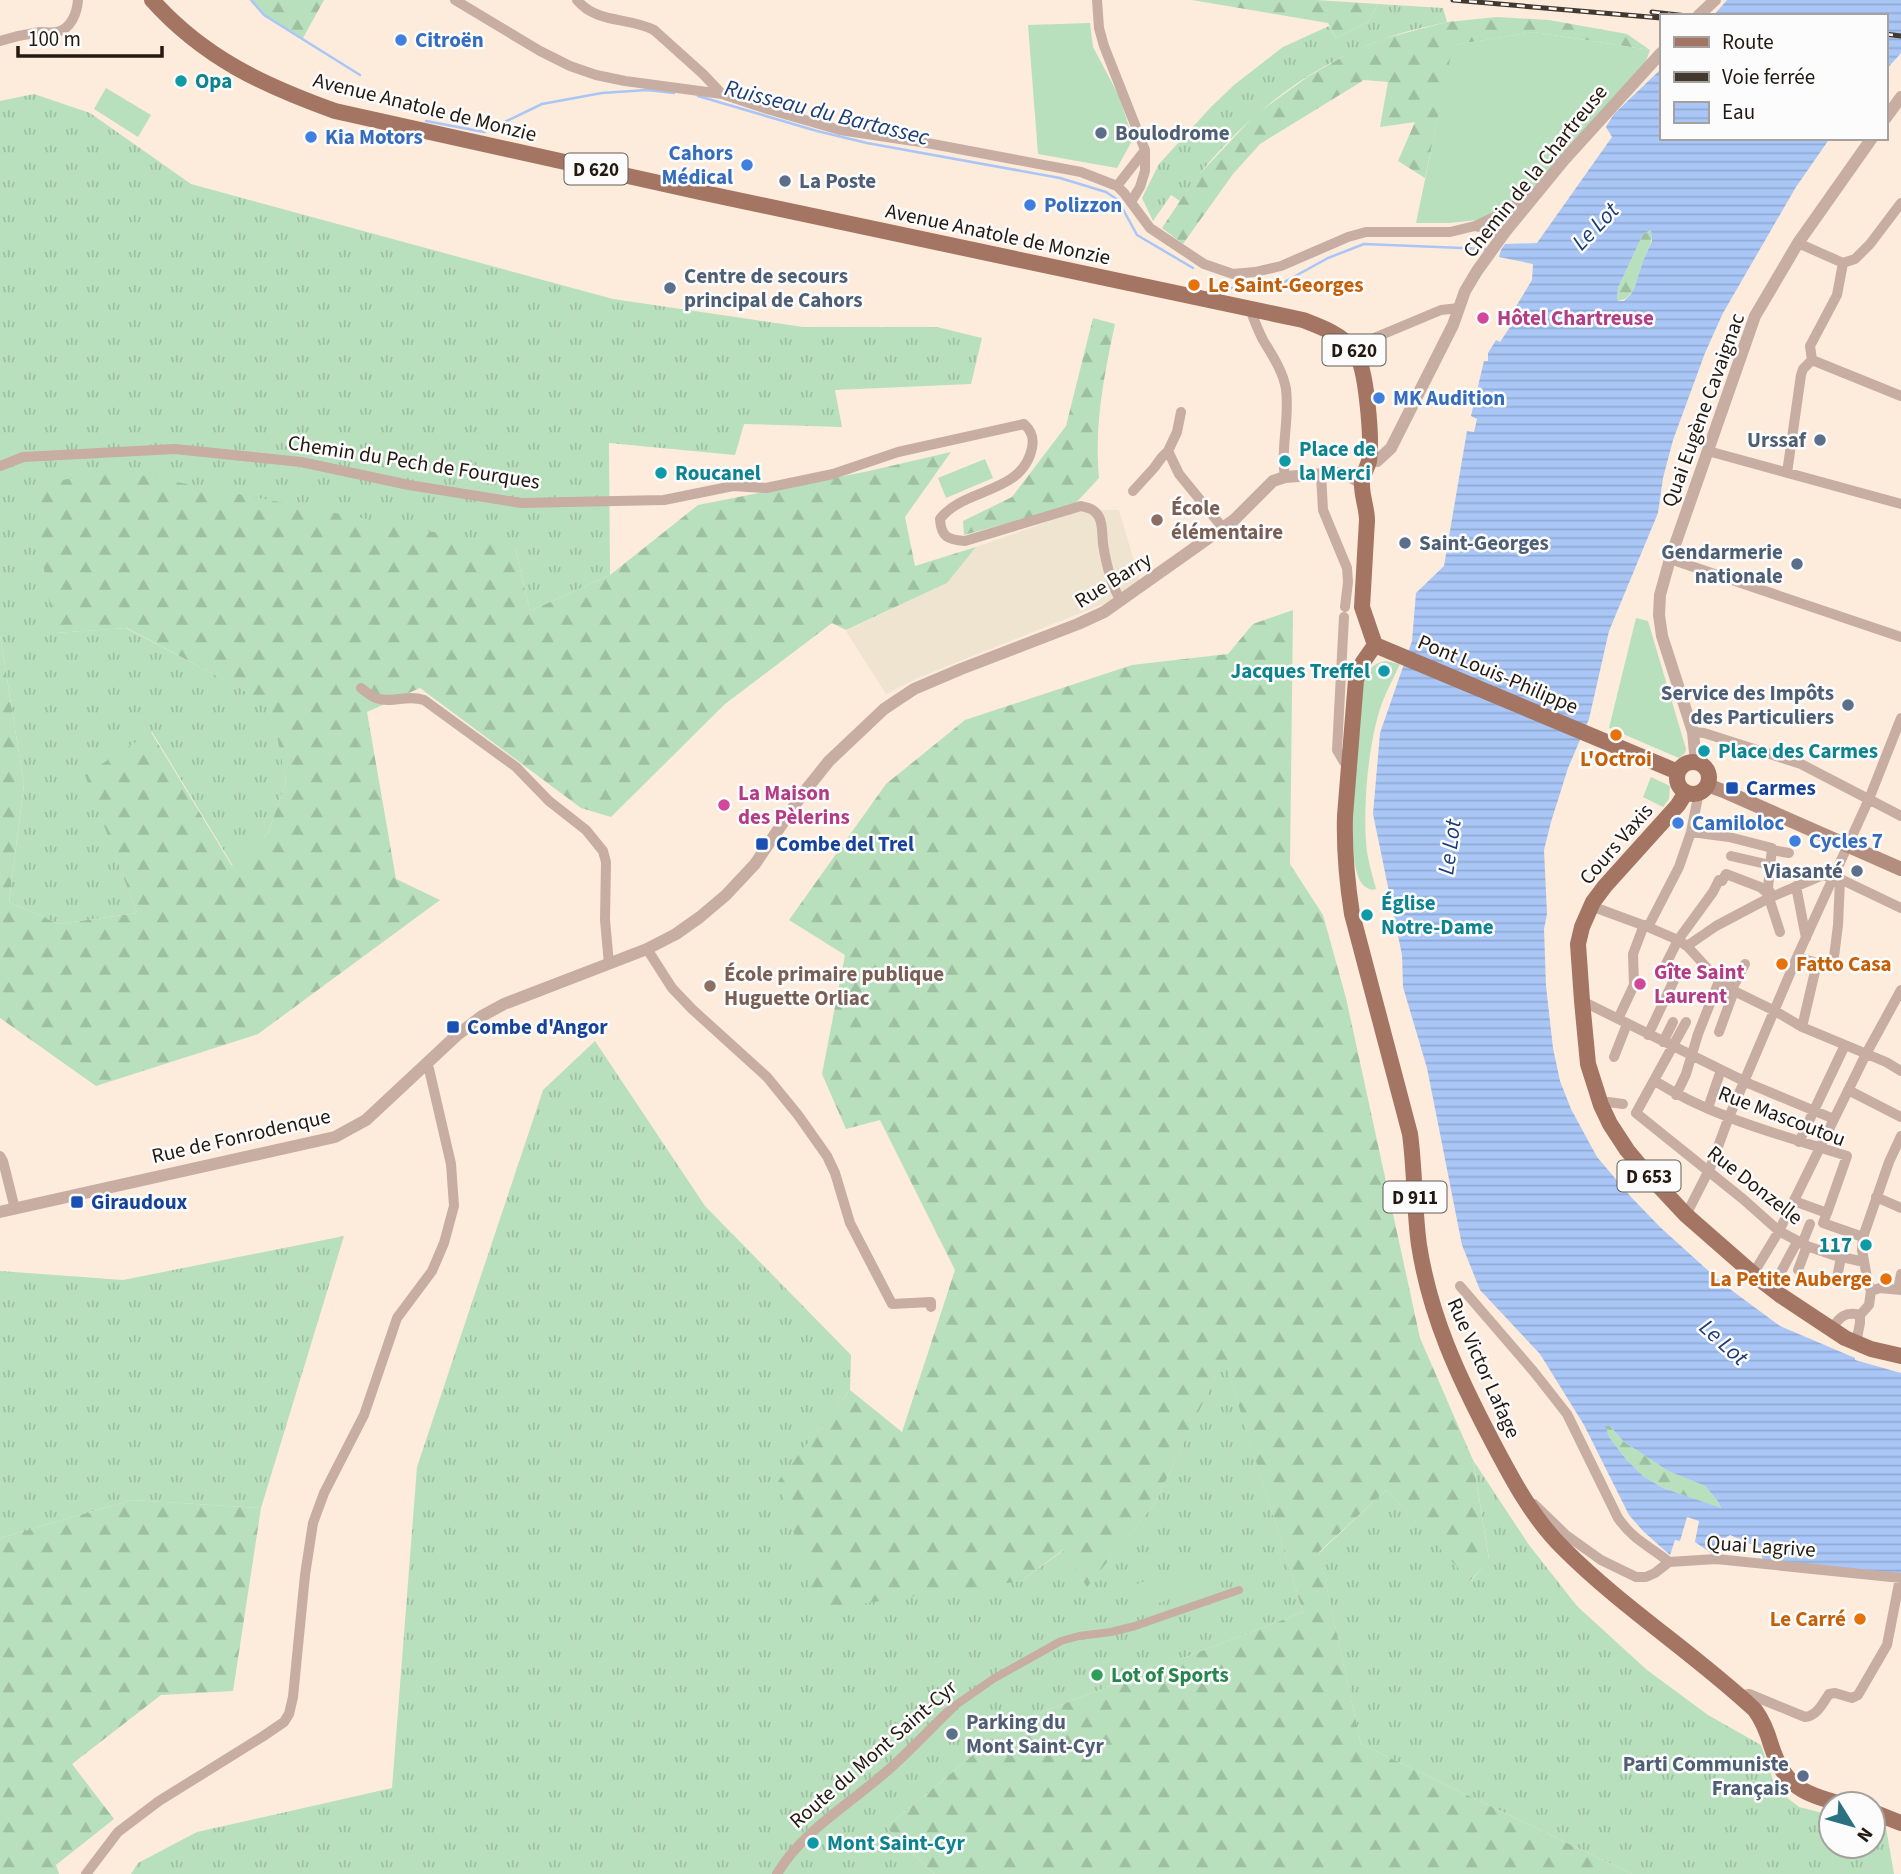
<svg xmlns="http://www.w3.org/2000/svg" width="1901" height="1874" font-family="'Source Sans 3',sans-serif">
	<defs>
		<pattern id="grass-tufts" width="24" height="20" patternUnits="userSpaceOnUse" patternTransform="scale(1.75)"><rect width="24" height="20" fill="#b8e0bd"/><path d="M3 7l-1-3M5 7V3M7 7l1-3M15 17l-1-3M17 17v-4M19 17l1-3" fill="none" stroke="#9ec0a1"/></pattern>
		<pattern id="forest-firs" width="22" height="20" patternUnits="userSpaceOnUse" patternTransform="scale(1.75)"><rect width="22" height="20" fill="#b8e0bd"/><path d="M5 1l3.5 6h-7zM16 11l3.5 6h-7z" fill="#9ec0a1"/></pattern>
		<pattern id="water-rules" width="6" height="5" patternUnits="userSpaceOnUse" patternTransform="scale(1.75)"><rect width="6" height="5" fill="#a9c6f6"/><path d="M0 2.5h6" fill="none" stroke="#91aad2"/></pattern>
	</defs>
	<rect width="100%" height="100%" fill="#fdebdc"/>
	<path fill="#eee4cf" d="M1081 510H1119L1140 581 1103 604 920 677 886 694 846 631 947 583 976 547Z"/>
	<path fill="url(#grass-tufts)" d="M1378 4 1443 8 1447 22C1426 27 1404 31 1384 39 1302 68 1228 129 1180 201L1171 195 1153 221 1142 198 1159 164 1211 107 1234 85 1283 47 1329 26 1336 38 1368 22Z
		M34 94 90 113 191 184 613 299 803 327H937L982 338 971 384 835 390 842 427 744 424 735 455 609 443 610 575 530 611 515 548 54 633 126 628 272 705 286 782 268 833 233 866 152 732 86 775 137 913 59 924 9 902 24 784 0 635V101Z
		M595 1041 705 1206 851 1355 850 1390 778 1482 1021 1581 1064 1550 1087 1586 1155 1503 1224 1358 1303 1612 1011 1724 886 1827 934 1874H131L138 1863 197 1832 392 1788 417 1467 543 1090Z
		M344 1236 261 1508 132 1500 0 1538V1271L123 1280Z
		M1473 1460 1529 1545 1577 1606 1647 1670 1708 1715 1761 1745 1776 1789 1799 1807 1831 1815V1846H1873V1825L1886 1828 1894 1874H1632L1361 1744 1319 1553 1386 1490 1471 1581 1489 1559Z"/>
	<path fill="url(#forest-firs)" d="M251 0H324L303 38 264 15Z
		M1192 0H1316L1378 4 1368 22 1336 38 1328 23Z
		M1497 17 1549 20 1627 34 1650 50 1533 32 1454 45 1425 178 1398 161 1415 122 1380 127 1388 82 1364 80 1260 144 1233 174 1183 244 1162 228 1194 180 1255 115 1309 76 1351 52 1386 38 1447 22Z
		M1651 230C1654 243 1647 250 1643 262 1638 274 1634 303 1617 300L1618 288 1643 234Z
		M1093 318 1115 324C1104 376 1094 424 1099 478L1074 505 964 535 963 521 1012 497 1066 426Z
		M951 452 905 517 915 566 976 547 947 583 846 630 832 623 725 704 611 817 581 808 420 688 367 712 396 879 440 900 258 1034 96 1086 0 1018V635L24 784 9 902 59 924 137 913 85 775 151 732 232 866 268 833 286 782 271 705 127 628 54 633 31 486 115 470 515 548 530 611 610 575 698 505 869 471Z
		M1293 610 1290 864 1323 915 1346 998 1420 1338 1473 1460 1489 1560 1470 1581 1386 1490 1319 1552 1361 1744 1632 1874H934L886 1827 1011 1724 1303 1612 1224 1359 1155 1503 1087 1587 1063 1550 1021 1581 817 1610 778 1481 850 1390 902 1432 955 1270 880 1120 846 1129 822 1074 845 955 789 920 886 784 965 720 1132 665 1228 654 1253 624Z
		M1604 1426H1610L1623 1441 1668 1471 1705 1486 1717 1500 1721 1509 1663 1488 1643 1476 1626 1459 1609 1437Z
		M132 1500 261 1508 233 1691 161 1695 72 1764 114 1819 56 1865 59 1874H0V1538Z"/>
	<path fill="#b8e0bd" d="M1090 23 1093 47 1119 96 1133 139 1117 168 1038 154 1028 25Z
		M1533 32 1650 50 1645 64 1536 185 1509 207 1478 220 1449 223H1416L1453 45Z
		M106 88 151 115 138 137 94 109Z
		M985 459 993 478 946 498 938 478Z
		M1636 618 1648 621 1686 749 1685 753 1679 758 1609 728Z
		M1385 661 1400 664C1394 677 1387 690 1382 703 1368 742 1362 811 1367 852 1369 865 1373 877 1376 889L1372 890C1369 889 1365 887 1363 885 1340 859 1360 719 1363 681 1367 670 1373 664 1385 661Z
		M1651 777 1670 786 1669 799 1663 807 1643 797Z
		M1189 1565 1197 1589 1142 1609 1134 1585Z"/>
	<path fill="url(#water-rules)" fill-rule="evenodd" d="M1727 0H1901V53L1885 71V16H1713Z
		M1661 69V138H1830L1796 187 1723 313 1705 353 1673 440 1663 478 1658 513 1609 631 1589 719 1568 768 1551 822 1544 850 1547 914 1544 929 1546 986 1553 1048 1560 1081 1571 1109 1597 1157 1631 1197 1661 1228 1723 1284 1780 1326 1855 1358V1360L1901 1373V1574L1763 1561 1760 1548 1730 1535 1716 1543 1717 1556H1713L1711 1553 1695 1542 1699 1521 1687 1517 1680 1541 1675 1540 1670 1555 1643 1531 1629 1515 1584 1425 1540 1354 1480 1290 1462 1245 1427 1068 1403 987 1402 955 1373 814 1380 733 1412 641 1416 593 1444 566 1467 431 1474 432 1477 419 1471 416 1484 361H1488V353L1496 340 1500 342 1510 327 1506 323 1532 280 1533 264 1499 257 1501 250 1505 244 1537 243 1612 137 1606 127 1614 114ZM1651 230 1652 241 1643 261 1635 286 1631 294 1624 301H1620L1617 300 1618 288 1643 234ZM1605 1426H1610L1623 1441 1668 1471 1705 1486 1717 1500 1721 1508 1663 1488 1643 1476 1626 1459 1609 1437Z"/>
	<g fill="none" stroke-linecap="round" stroke-linejoin="round">
		<path stroke="#a9c6f6" stroke-width="2.5" d="M251 0 264 15 360 75
			M698 96 817 131 867 143 1060 178 1106 192 1118 200 1137 235 1193 268
			M426 121 484 132 542 104 602 93 647 90 674 93
			M1232 288 1254 293 1270 290 1328 258 1364 244 1486 249"/>
		<path stroke="#c7ada2" stroke-width="8" d="M953 1707 993 1679 1061 1641 1079 1636 1111 1632 1135 1626 1239 1590"/>
		<path stroke="#c7ada2" stroke-width="10" d="M455 0 540 51 570 66 596 75 625 81 722 94 767 109 840 130 927 143 1081 172 1117 186 1124 193 1150 228 1204 264 1233 274 1255 272 1281 266 1348 237 1366 232H1450L1475 226 1503 213 1532 195
			M577 0C597 24 629 17 654 30L703 74 722 94
			M1097 0 1099 28 1104 46 1145 150V171L1140 187 1131 202
			M0 41C13 37 26 34 40 32 45 32 52 33 57 32 71 29 77 13 78 0
			M1117 186 1145 150
			M1475 226 1505 232
			M1798 243 1843 263
			M1250 309C1254 320 1258 330 1263 340 1272 355 1283 371 1286 389 1290 419 1280 448 1285 477
			M1354 349 1374 338 1441 310 1459 308
			M1812 360 1810 346 1837 295 1843 263 1855 259 1870 244 1901 203
			M1812 360 1901 396
			M1181 412 1177 432 1168 451 1179 474 1223 528
			M1708 451 1901 504
			M0 466 23 457 175 449 301 462 409 485 521 503 664 500 733 486 766 488 833 474 898 452 1024 424C1032 431 1034 438 1032 448 1022 495 964 487 940 519 941 537 948 540 965 541L1081 506C1089 508 1095 509 1099 517 1103 524 1102 535 1103 544 1106 563 1111 585 1121 601
			M1787 473 1801 375 1803 369 1812 360
			M1321 474 1323 510 1347 568 1348 582 1345 607
			M1133 491 1154 468 1162 457 1168 451
			M1670 559 1901 637
			M1344 617 1337 750 1344 762 1350 764
			M361 688C365 691 371 696 376 698 393 704 406 694 424 700L516 767 549 801 586 830 603 851 606 862 605 920 609 964
			M1693 732 1704 733 1801 764 1901 816
			M1691 832 1729 837 1772 848 1768 888 1772 897
			M1772 850 1789 853
			M1731 856 1770 865
			M1796 886 1806 938
			M1769 898 1780 932
			M1591 906 1648 927 1678 940 1687 946 1719 981 1734 991 1775 1011 1802 1027 1886 1062 1901 1071
			M1648 927 1679 867 1691 832 1699 792
			M1687 946 1716 926 1769 898 1821 876H1834L1901 908
			M647 949 672 988 692 1009 767 1077 798 1115 827 1156 835 1173 850 1223 892 1304 931 1302V1307
			M1797 957 1817 963 1802 1027
			M1817 963 1833 965 1838 925 1840 880
			M1732 989 1745 964
			M1582 1001 1750 1084 1834 1119
			M1618 1019 1634 985 1633 954 1644 925
			M1686 1022 1636 1113 1743 1199 1779 1231 1807 1246 1833 1255 1864 1262
			M1719 1032 1734 991
			M1648 1035 1675 978 1662 972 1678 940 1713 892 1719 880 1722 881 1726 874 1760 887 1772 897
			M1663 1042 1673 1022
			M1614 1057 1627 1024
			M1655 1081C1713 1118 1782 1135 1847 1156L1827 1213
			M1848 1090 1901 1117
			M1676 1095 1686 1074 1698 1034 1719 981
			M1601 1105 1608 1102 1623 1104
			M1708 1108 1721 1070
			M1799 1142 1845 1045
			M0 1156 3 1161 15 1209
			M1876 1197 1901 1208
			M1794 1201 1827 1213 1823 1223 1863 1237
			M1686 1215 1710 1168 1729 1117 1797 957 1869 799 1901 718
			M1802 1244 1810 1224
			M1798 1270 1807 1246
			M1753 1274 1779 1231 1866 1054 1901 990
			M1837 1278 1841 1257
			M1460 1286 1534 1372 1567 1414 1618 1518C1635 1542 1649 1545 1669 1562
			M1772 1289 1797 1242
			M1898 1290 1901 1274
			M1871 1291 1880 1288 1901 1290
			M1831 1329C1840 1317 1845 1311 1860 1315
			M1856 1343 1860 1323V1315L1869 1305 1871 1291 1868 1283 1862 1250 1863 1237 1889 1162 1901 1136
			M1534 1504 1566 1535 1601 1560 1636 1577H1646L1655 1573 1669 1562 1716 1559 1901 1578
			M1740 1696 1749 1694 1805 1717C1817 1716 1823 1703 1829 1694L1835 1693 1852 1698 1858 1695 1887 1645 1900 1578
			M86 1874 118 1832 159 1801 262 1737 284 1722 289 1714 293 1697 305 1575 313 1523 324 1493 364 1415 397 1318 432 1271 444 1243 454 1206 451 1164 429 1069 426 1064
			M777 1874C802 1831 850 1804 887 1771 910 1751 931 1728 953 1707"/>
		<path stroke="#c7ada2" stroke-width="12" d="M1698 16 1715 0
			M1885 119 1901 97
			M1369 461H1377L1391 448 1453 325 1465 291 1477 271 1505 232 1564 160 1661 53
			M1696 763 1693 732 1662 636 1659 615 1660 595 1670 559 1755 316 1798 243 1872 138
			M0 1212 335 1137 366 1120 456 1036 482 1016 504 1004 647 949 676 934 700 917 726 895 755 864 801 796 829 761 884 709 914 689 961 669 1078 624 1104 612 1234 520 1273 481 1285 477 1339 473 1351 477 1362 484"/>
		<path stroke="#b38d7d" stroke-width="14" d="M1707 785 1726 792 1901 869"/>
		<path stroke="#a37562" stroke-width="16" d="M152 0C204 58 263 85 335 111L700 192 1303 320C1321 327 1341 334 1354 350 1367 366 1372 440 1369 461 1367 468 1363 475 1362 482 1361 494 1367 508 1367 520L1362 607 1375 645
			M1375 645 1363 662 1356 680 1345 816C1344 849 1347 882 1352 914L1410 1134C1415 1171 1414 1209 1419 1245 1430 1316 1458 1376 1491 1439 1511 1477 1532 1518 1564 1549 1623 1608 1694 1653 1755 1710 1763 1721 1767 1731 1771 1745 1784 1786 1803 1794 1842 1804
			M1375 645 1678 772
			M1677 778a16 16 0 1 1 32 0a16 16 0 1 1-32 0Z
			M1686 792 1678 805 1605 886 1593 902 1582 927 1578 944 1582 1001 1588 1064 1601 1105 1610 1124 1627 1150 1642 1168 1686 1215 1758 1278 1780 1295 1845 1338 1871 1349 1901 1356
			M1873 1812 1901 1823"/>
		<g stroke="#43382e" stroke-width="5">
			<path id="rail" d="M1453 0 1661 18
				M1652 12 1687 16
				M1885 34 1901 36"/>
		</g>
		<use href="#rail" stroke="#fcfcfc" stroke-width="2.5" stroke-dasharray="8" stroke-linecap="butt"/>
	</g>
	<g fill="#3f7fe0" stroke="#fcfcfc" stroke-width="2.5">
		<circle cx="401" cy="40" r="7"/>
		<circle cx="311" cy="137" r="7"/>
		<circle cx="747" cy="165" r="7"/>
		<circle cx="1030" cy="205" r="7"/>
		<circle cx="1379" cy="398" r="7"/>
		<circle cx="1678" cy="823" r="7"/>
		<circle cx="1795" cy="841" r="7"/>
	</g>
	<g fill="#0f9aa8" stroke="#fcfcfc" stroke-width="2.5">
		<circle cx="181" cy="81" r="7"/>
		<circle cx="1285" cy="461" r="7"/>
		<circle cx="661" cy="473" r="7"/>
		<circle cx="1384" cy="671" r="7"/>
		<circle cx="1704" cy="751" r="7"/>
		<circle cx="1367" cy="915" r="7"/>
		<circle cx="1866" cy="1245" r="7"/>
		<circle cx="813" cy="1843" r="7"/>
	</g>
	<g fill="#5c6f8a" stroke="#fcfcfc" stroke-width="2.5">
		<circle cx="1101" cy="133" r="7"/>
		<circle cx="785" cy="181" r="7"/>
		<circle cx="670" cy="288" r="7"/>
		<circle cx="1820" cy="440" r="7"/>
		<circle cx="1405" cy="543" r="7"/>
		<circle cx="1797" cy="564" r="7"/>
		<circle cx="1848" cy="705" r="7"/>
		<circle cx="1857" cy="871" r="7"/>
		<circle cx="952" cy="1734" r="7"/>
		<circle cx="1803" cy="1776" r="7"/>
	</g>
	<g fill="#e8710a" stroke="#fcfcfc" stroke-width="2.5">
		<circle cx="1194" cy="285" r="7"/>
		<circle cx="1616" cy="735" r="7"/>
		<circle cx="1782" cy="964" r="7"/>
		<circle cx="1886" cy="1279" r="7"/>
		<circle cx="1860" cy="1619" r="7"/>
	</g>
	<g fill="#d1479c" stroke="#fcfcfc" stroke-width="2.5">
		<circle cx="1483" cy="318" r="7"/>
		<circle cx="724" cy="805" r="7"/>
		<circle cx="1640" cy="984" r="7"/>
	</g>
	<g fill="#8d6e63" stroke="#fcfcfc" stroke-width="2.5">
		<circle cx="1157" cy="520" r="7"/>
		<circle cx="710" cy="986" r="7"/>
	</g>
	<g fill="#1a4fb4" stroke="#fcfcfc" stroke-width="2.5">
		<rect x="1725" y="781" width="14" height="14" rx="3.5"/>
		<rect x="755" y="837" width="14" height="14" rx="3.5"/>
		<rect x="446" y="1020" width="14" height="14" rx="3.5"/>
		<rect x="70" y="1195" width="14" height="14" rx="3.5"/>
	</g>
	<circle fill="#2e9e5b" stroke="#fcfcfc" stroke-width="2.5" cx="1097" cy="1675" r="7"/>
	<g text-anchor="middle" stroke-width="5" stroke-linejoin="round" paint-order="stroke">
		<g fill="#fcfcfc" stroke="#645d57" stroke-width="2">
			<rect x="564.5" y="153.5" width="63" height="31" rx="5"/>
			<rect x="1322.5" y="334.5" width="63" height="31" rx="5"/>
			<rect x="1617.5" y="1160.5" width="63" height="31" rx="5"/>
			<rect x="1383.5" y="1181.5" width="63" height="31" rx="5"/>
		</g>
		<g font-size="19" font-weight="bold" fill="#231910">
			<text x="596" y="176">D 620</text>
			<text x="1354" y="357">D 620</text>
			<text x="1649" y="1183">D 653</text>
			<text x="1415" y="1204">D 911</text>
		</g>
		<g font-size="21" font-weight="bold" fill="#366cbe" stroke="#fcfcfc" text-anchor="start">
			<text x="415" y="47">Citroën</text>
			<text x="325" y="144">Kia Motors</text>
			<text x="733" y="160" text-anchor="end">Cahors<tspan x="733" dy="24">Médical</tspan></text>
			<text x="1044" y="212">Polizzon</text>
			<text x="1393" y="405">MK Audition</text>
			<text x="1692" y="830">Camiloloc</text>
			<text x="1809" y="848">Cycles 7</text>
		</g>
		<g font-size="21" font-weight="bold" fill="#0d838f" stroke="#fcfcfc" text-anchor="start">
			<text x="195" y="88">Opa</text>
			<text x="1299" y="456">Place de<tspan x="1299" dy="24">la Merci</tspan></text>
			<text x="675" y="480">Roucanel</text>
			<text x="1370" y="678" text-anchor="end">Jacques Treffel</text>
			<text x="1718" y="758">Place des Carmes</text>
			<text x="1381" y="910">Église<tspan x="1381" dy="24">Notre-Dame</tspan></text>
			<text x="1852" y="1252" text-anchor="end">117</text>
			<text x="827" y="1850">Mont Saint-Cyr</text>
		</g>
		<g font-size="21" fill="#231910" stroke="#fcfcfc">
			<text transform="translate(425 107) rotate(14)" y="7">Avenue Anatole de Monzie</text>
			<text transform="translate(1535 171) rotate(-51)" y="7">Chemin de la Chartreuse</text>
			<text transform="translate(998 234) rotate(12)" y="7">Avenue Anatole de Monzie</text>
			<text transform="translate(1703 410) rotate(-70)" y="7">Quai Eugène Cavaignac</text>
			<text transform="translate(414 462) rotate(9)" y="7">Chemin du Pech de Fourques</text>
			<text transform="translate(1113 580) rotate(-32)" y="7">Rue Barry</text>
			<text transform="translate(1498 674) rotate(23)" y="7">Pont Louis-Philippe</text>
			<text transform="translate(1616 844) rotate(-49)" y="7">Cours Vaxis</text>
			<text transform="translate(1782 1116) rotate(21)" y="7">Rue Mascoutou</text>
			<text transform="translate(241 1136) rotate(-13)" y="7">Rue de Fonrodenque</text>
			<text transform="translate(1755 1185) rotate(38)" y="7">Rue Donzelle</text>
			<text transform="translate(1484 1368) rotate(66)" y="7">Rue Victor Lafage</text>
			<text transform="translate(1761 1546) rotate(4)" y="7">Quai Lagrive</text>
			<text transform="translate(873 1754) rotate(-41)" y="7">Route du Mont Saint-Cyr</text>
		</g>
		<g font-size="21" font-weight="bold" fill="#4e5e75" stroke="#fcfcfc" text-anchor="start">
			<text x="1115" y="140">Boulodrome</text>
			<text x="799" y="188">La Poste</text>
			<text x="684" y="283">Centre de secours<tspan x="684" dy="24">principal de Cahors</tspan></text>
			<text x="1806" y="447" text-anchor="end">Urssaf</text>
			<text x="1419" y="550">Saint-Georges</text>
			<text x="1783" y="559" text-anchor="end">Gendarmerie<tspan x="1783" dy="24">nationale</tspan></text>
			<text x="1834" y="700" text-anchor="end">Service des Impôts<tspan x="1834" dy="24">des Particuliers</tspan></text>
			<text x="1843" y="878" text-anchor="end">Viasanté</text>
			<text x="966" y="1729">Parking du<tspan x="966" dy="24">Mont Saint-Cyr</tspan></text>
			<text x="1789" y="1771" text-anchor="end">Parti Communiste<tspan x="1789" dy="24">Français</tspan></text>
		</g>
		<g font-size="21" font-weight="bold" fill="#c56008" stroke="#fcfcfc" text-anchor="start">
			<text x="1208" y="292">Le Saint-Georges</text>
			<text x="1616" y="766" text-anchor="middle">L'Octroi</text>
			<text x="1796" y="971">Fatto Casa</text>
			<text x="1872" y="1286" text-anchor="end">La Petite Auberge</text>
			<text x="1846" y="1626" text-anchor="end">Le Carré</text>
		</g>
		<g font-size="21" font-weight="bold" fill="#b23c85" stroke="#fcfcfc" text-anchor="start">
			<text x="1497" y="325">Hôtel Chartreuse</text>
			<text x="738" y="800">La Maison<tspan x="738" dy="24">des Pèlerins</tspan></text>
			<text x="1654" y="979">Gîte Saint<tspan x="1654" dy="24">Laurent</tspan></text>
		</g>
		<g font-size="21" font-weight="bold" fill="#785e54" stroke="#fcfcfc" text-anchor="start">
			<text x="1171" y="515">École<tspan x="1171" dy="24">élémentaire</tspan></text>
			<text x="724" y="981">École primaire publique<tspan x="724" dy="24">Huguette Orliac</tspan></text>
		</g>
		<g font-size="21" font-weight="bold" fill="#164399" stroke="#fcfcfc" text-anchor="start">
			<text x="1746" y="795">Carmes</text>
			<text x="776" y="851">Combe del Trel</text>
			<text x="467" y="1034">Combe d'Angor</text>
			<text x="91" y="1209">Giraudoux</text>
		</g>
		<g font-size="21" font-weight="bold" fill="#27864d" stroke="#fcfcfc" text-anchor="start">
			<text x="1111" y="1682">Lot of Sports</text>
		</g>
		<g font-size="23" font-style="italic" fill="#1c3c76" stroke="#fcfcfc">
			<text transform="translate(827 112) rotate(14)" y="8">Ruisseau du Bartassec</text>
			<text transform="translate(1595 226) rotate(-46)" y="8">Le Lot</text>
			<text transform="translate(1449 847) rotate(-82)" y="8">Le Lot</text>
			<text transform="translate(1724 1342) rotate(42)" y="8">Le Lot</text>
		</g>
	</g>
	<rect x="1660" y="14" width="228" height="126" fill="#fcfcfc" stroke="#a5a19e" stroke-width="2"/>
	<rect x="1674" y="37" width="35" height="10" fill="#a37562" stroke="#a5a19e" stroke-width="2"/>
	<text x="1722" y="49" font-size="21" fill="#231910">Route</text>
	<rect x="1674" y="72" width="35" height="10" fill="#43382e" stroke="#a5a19e" stroke-width="2"/>
	<text x="1722" y="84" font-size="21" fill="#231910">Voie ferrée</text>
	<rect x="1674" y="102" width="35" height="21" fill="url(#water-rules)" stroke="#a5a19e" stroke-width="2"/>
	<text x="1722" y="119" font-size="21" fill="#231910">Eau</text>
	<g transform="translate(1852 1825) rotate(127)"><circle r="33" fill="#fcfcfc" stroke="#a5a19e" stroke-width="2"/>
	<path d="M0-5L12 26L0 18L-12 26Z" fill="#2b717f"/>
	<text y="-10" font-size="19" font-weight="bold" text-anchor="middle" fill="#231910">N</text>
	</g>
	<path d="M18 46v10h144v-10" fill="none" stroke="#231910" stroke-width="3.5"/>
	<text x="28" y="46" font-size="21" fill="#231910" stroke="#fcfcfc" stroke-width="5" paint-order="stroke">100 m</text>
</svg>
